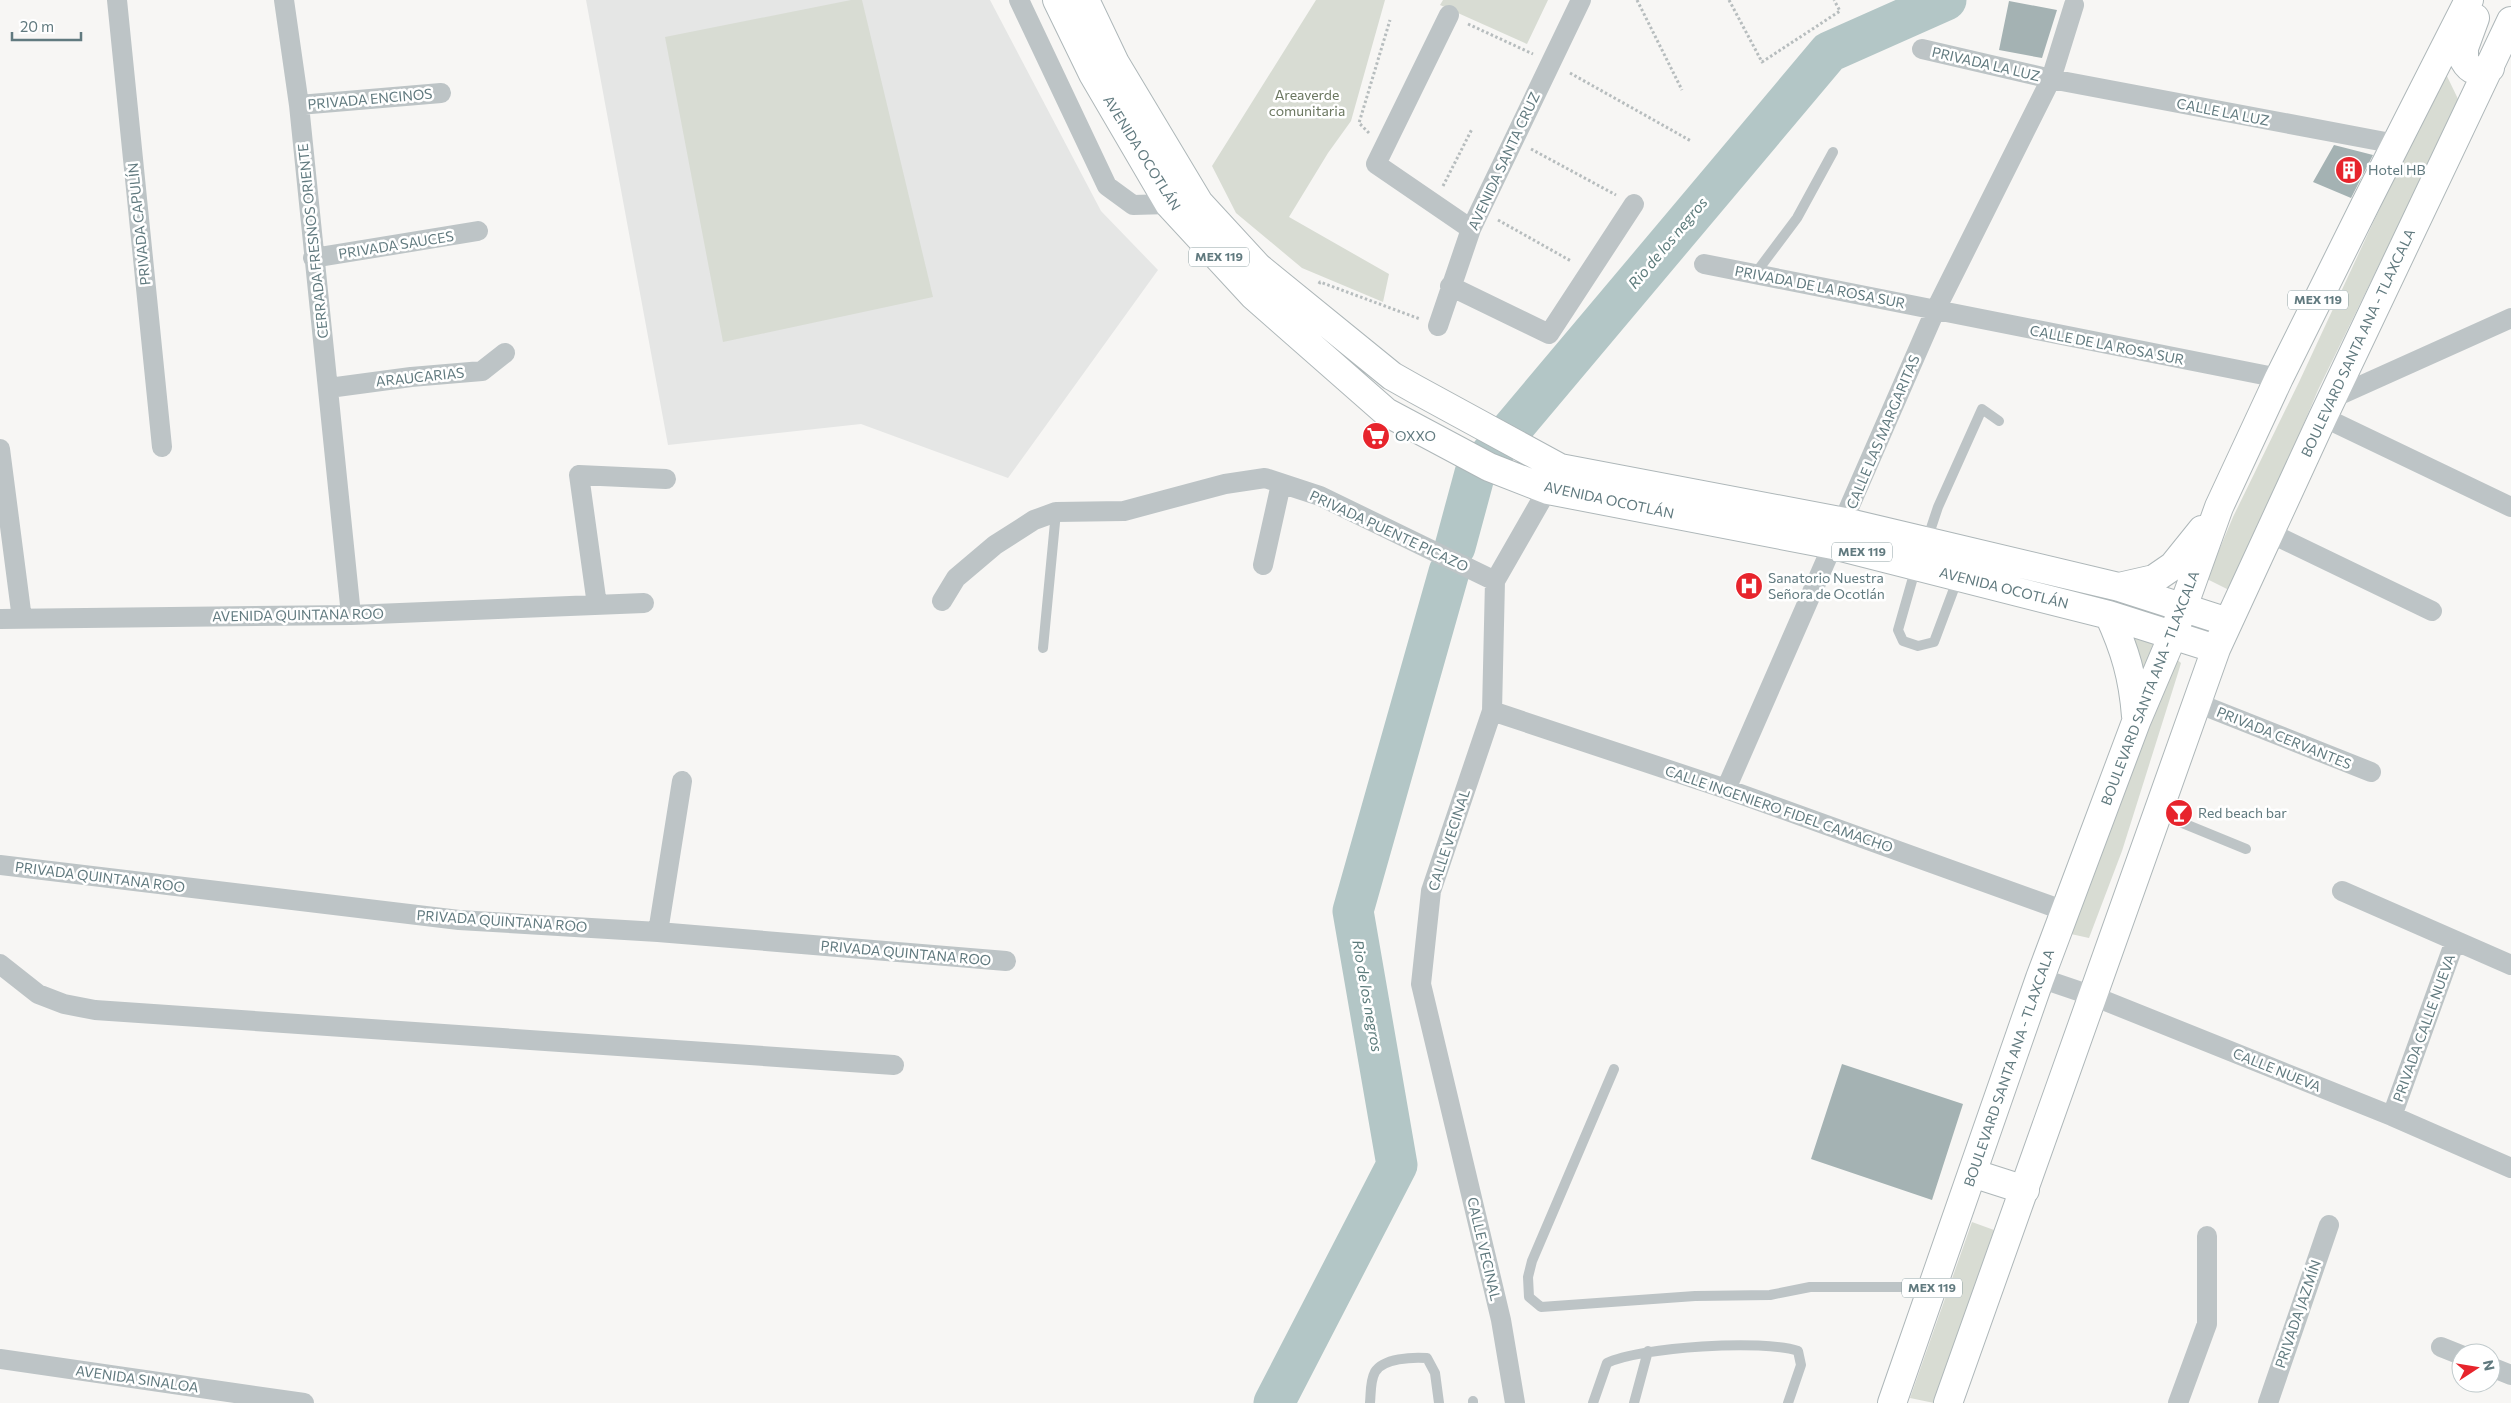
<svg xmlns="http://www.w3.org/2000/svg" width="2511" height="1403" font-family="Commissioner,sans-serif">
	<rect width="100%" height="100%" fill="#f7f6f4"/>
	<path fill="#e5e6e5" d="M586 0H990L1101 211 1158 270 1008 478 861 424 668 445Z"/>
	<path fill="#d8dcd3" d="M851 0H862L933 297 723 342 665 37Z
		M1316 0H1385L1351 121 1328 153 1289 217 1389 274 1383 302 1302 268 1236 213 1212 166Z
		M1443 0H1548L1527 44 1440 5Z
		M2444 70 2459 101 2318 390 2233 592 2207 579 2233 517 2300 380Z
		M2129 626 2157 634 2143 671Z
		M2176 659 2181 663 2178 673 2122 851 2089 938 2071 934C2101 840 2135 748 2176 659Z
		M1972 1222 1994 1230 1934 1403 1910 1398Z"/>
	<g fill="none" stroke-linecap="round" stroke-linejoin="round">
		<path stroke="#b3c6c6" stroke-width="41" d="M1455 547 1475 473 1829 52 1946 0
			M1274 1403 1397 1165 1353 911 1449 572"/>
	</g>
	<path fill="#a4b2b3" d="M2009 1 2057 10 2042 58 1999 50Z
		M2334 145 2373 155 2351 198 2313 182Z
		M1842 1064 1963 1104 1932 1200 1811 1159Z"/>
	<g fill="none" stroke-linecap="round" stroke-linejoin="round">
		<g stroke="#aeb7b9" stroke-width="30">
			<path id="primary" d="M1057 0 1093 74 1169 204 1254 296 1386 412 1489 467 1548 490 1833 545 2109 615 2216 649
				M1085 0 1115 63 1199 203 1258 267 1392 376 1415 389 1560 468 1845 522 2119 587 2228 622
				M2475 18 2464 48V60C2470 71 2479 74 2490 68
				M2119 587 2154 579 2173 566 2202 530
				M2109 615C2125 650 2133 677 2136 716
				M1972 1173 2025 1190
				M1892 1403 2040 978 2136 722 2173 635 2219 507 2279 378 2366 203 2469 0
				M1948 1403 2216 649 2323 417 2511 21"/>
		</g>
		<path stroke="#b7bdbe" stroke-width="3" stroke-dasharray="2.5 2.5" stroke-linecap="butt" d="M1637 0 1682 90
			M1729 0 1762 62 1840 11 1834 0
			M1468 24 1533 54
			M1570 73 1691 141
			M1369 133 1359 123 1390 20
			M1531 149 1616 195
			M1443 186 1472 129
			M1498 220 1571 261
			M1319 284 1320 282 1420 319"/>
		<path stroke="#bdc4c6" stroke-width="10" d="M1755 274 1797 218 1833 152
			M1927 540 1938 507 1982 409 1999 421
			M1916 567 1898 630 1903 641 1918 646 1934 642 1958 578
			M1043 648 1056 512
			M2158 813 2246 849
			M1614 1069 1532 1261 1528 1277 1529 1297 1541 1307 1695 1296 1770 1295 1810 1287H1931
			M1473 1401V1403
			M1370 1403C1371 1393 1370 1381 1375 1372 1383 1358 1413 1357 1427 1358L1435 1373 1439 1403
			M1593 1403 1607 1363C1640 1347 1764 1339 1798 1351L1801 1365 1788 1403
			M1634 1403 1648 1351"/>
		<path stroke="#bdc4c6" stroke-width="20" d="M117 0 162 447
			M284 0 299 105 351 615
			M1019 0 1107 186 1133 205 1169 204
			M1449 15 1376 164 1471 229
			M1922 49 2051 79 2396 144
			M299 105 441 93
			M313 258 478 231
			M1704 264 2279 378
			M1450 286 1549 334 1634 204
			M1438 326 1471 229 1581 0
			M329 388 411 377 482 371 505 353
			M2331 399 2511 318
			M2323 417 2511 507
			M0 449 22 619
			M2270 533 2432 611
			M1263 565 1281 484
			M942 601 956 578 995 545 1034 520 1056 512 1124 511 1225 484 1265 478 1320 496 1495 581
			M597 605 579 475 666 479
			M0 619 351 615 644 603
			M2197 703 2371 772
			M1492 711 1726 789 2065 911
			M1726 789 1935 311 2051 79 2074 5
			M0 865 459 920 658 932 1006 961
			M2342 891 2511 965
			M658 932 682 781
			M0 964 38 994 64 1004 95 1010 894 1065
			M2040 978 2093 996 2392 1116 2511 1168
			M2392 1116 2455 941
			M2441 1347 2461 1355
			M0 1359 304 1403
			M2491 1367 2511 1375
			M1515 1403 1501 1320 1421 984 1431 891 1492 711 1495 581 1554 478
			M2178 1403 2207 1324V1236
			M2268 1403 2329 1225"/>
		<use href="#primary" stroke="#fff" stroke-width="28"/>
	</g>
	<defs>
		<g id="building-disc" transform="scale(1.4375)"><circle r="9.5" fill="#e7242c" stroke="#fff"/><path d="M-4-6H4V6H1V3H-1V6H-4ZM-2.5-4.3h1.7v1.8h-1.7ZM.8-4.3h1.7v1.8H.8ZM-2.5-1h1.7V.8h-1.7ZM.8-1h1.7V.8H.8Z" fill="#fff"/></g>
		<g id="supermarket-disc" transform="scale(1.4375)"><circle r="9.5" fill="#e7242c" stroke="#fff"/><path d="M-6-5.5h2.5l.6 2H6L4.5 2H-2.5L-4.4-4H-6ZM-1.5 3.2a1.3 1.3 0 1 0 .1 0ZM3 3.2a1.3 1.3 0 1 0 .1 0Z" fill="#fff"/></g>
		<g id="hospital-disc" transform="scale(1.4375)"><circle r="9.5" fill="#e7242c" stroke="#fff"/><path d="M-5-5h3v3.5h4V-5h3V5h-3V1.5h-4V5h-3Z" fill="#fff"/></g>
		<g id="bar-disc" transform="scale(1.4375)"><circle r="9.5" fill="#e7242c" stroke="#fff"/><path d="M-6-5H6L.8 .8V4.5H3.5V6h-7V4.5H-.8V.8Z" fill="#fff"/></g>
	</defs>
	<g fill-rule="evenodd">
		<use href="#building-disc" x="2349" y="170"/>
		<use href="#supermarket-disc" x="1376" y="436"/>
		<use href="#hospital-disc" x="1749" y="586"/>
		<use href="#bar-disc" x="2179" y="813"/>
	</g>
	<g text-anchor="middle" stroke-width="5" stroke-linejoin="round" paint-order="stroke">
		<g fill="#fff" stroke="#90a2a5" stroke-width="1">
			<rect x="1189" y="247.5" width="60" height="19" rx="4"/>
			<rect x="2288" y="290.5" width="60" height="19" rx="4"/>
			<rect x="1832" y="542.5" width="60" height="19" rx="4"/>
			<rect x="1902" y="1278.5" width="60" height="19" rx="4"/>
		</g>
		<g font-size="12" font-weight="bold" fill="#617a7f">
			<text x="1219" y="261">MEX 119</text>
			<text x="2318" y="304">MEX 119</text>
			<text x="1862" y="556">MEX 119</text>
			<text x="1932" y="1292">MEX 119</text>
		</g>
		<g font-size="14" fill="#617a7f" stroke="#fff">
			<text transform="translate(1986 64) rotate(13)" y="5">PRIVADA LA LUZ</text>
			<text transform="translate(370 99) rotate(-5)" y="5">PRIVADA ENCINOS</text>
			<text transform="translate(2223 112) rotate(11)" y="5">CALLE LA LUZ</text>
			<text transform="translate(1142 153) rotate(58)" y="5">AVENIDA OCOTLÁN</text>
			<text transform="translate(1504 161) rotate(-65)" y="5">AVENIDA SANTA CRUZ</text>
			<text transform="translate(139 224) rotate(-96)" y="5">PRIVADA CAPULÍN</text>
			<text transform="translate(313 241) rotate(-96)" y="5">CERRADA FRESNOS ORIENTE</text>
			<text transform="translate(396 245) rotate(-9)" y="5">PRIVADA SAUCES</text>
			<text transform="translate(1820 287) rotate(11)" y="5">PRIVADA DE LA ROSA SUR</text>
			<text transform="translate(2358 343) rotate(-65)" y="5">BOULEVARD SANTA ANA - TLAXCALA</text>
			<text transform="translate(2107 345) rotate(11)" y="5">CALLE DE LA ROSA SUR</text>
			<text transform="translate(420 377) rotate(-6)" y="5">ARAUCARIAS</text>
			<text transform="translate(1883 432) rotate(-67)" y="5">CALLE LAS MARGARITAS</text>
			<text transform="translate(1609 500) rotate(12)" y="5">AVENIDA OCOTLÁN</text>
			<text transform="translate(1389 531) rotate(25)" y="5">PRIVADA PUENTE PICAZO</text>
			<text transform="translate(2004 588) rotate(14)" y="5">AVENIDA OCOTLÁN</text>
			<text transform="translate(298 615) rotate(-1)" y="5">AVENIDA QUINTANA ROO</text>
			<text transform="translate(2150 688) rotate(-69)" y="5">BOULEVARD SANTA ANA - TLAXCALA</text>
			<text transform="translate(2284 738) rotate(22)" y="5">PRIVADA CERVANTES</text>
			<text transform="translate(1779 809) rotate(19)" y="5">CALLE INGENIERO FIDEL CAMACHO</text>
			<text transform="translate(1449 840) rotate(-72)" y="5">CALLE VECINAL</text>
			<text transform="translate(100 877) rotate(7)" y="5">PRIVADA QUINTANA ROO</text>
			<text transform="translate(502 921) rotate(4)" y="5">PRIVADA QUINTANA ROO</text>
			<text transform="translate(906 953) rotate(5)" y="5">PRIVADA QUINTANA ROO</text>
			<text transform="translate(2424 1028) rotate(-70)" y="5">PRIVADA CALLE NUEVA</text>
			<text transform="translate(2009 1068) rotate(-71)" y="5">BOULEVARD SANTA ANA - TLAXCALA</text>
			<text transform="translate(2277 1070) rotate(22)" y="5">CALLE NUEVA</text>
			<text transform="translate(1484 1249) rotate(77)" y="5">CALLE VECINAL</text>
			<text transform="translate(2298 1314) rotate(-71)" y="5">PRIVADA JAZMÍN</text>
			<text transform="translate(137 1379) rotate(8)" y="5">AVENIDA SINALOA</text>
		</g>
		<g font-size="14" fill="#6b7760" stroke="#fff">
			<text x="1307" y="100">Areaverde<tspan x="1307" dy="16">comunitaria</tspan></text>
		</g>
		<g font-size="14" fill="#617a7f" stroke="#fff" text-anchor="start">
			<text x="2368" y="175">Hotel HB</text>
			<text x="1395" y="441">OXXO</text>
			<text x="1768" y="583">Sanatorio Nuestra<tspan x="1768" dy="16">Señora de Ocotlán</tspan></text>
			<text x="2198" y="818">Red beach bar</text>
		</g>
		<g font-size="15" font-style="italic" fill="#5c7b7b" stroke="#fff">
			<text transform="translate(1668 243) rotate(-50)" y="5">Rio de los negros</text>
			<text transform="translate(1367 996) rotate(80)" y="5">Rio de los negros</text>
		</g>
	</g>
	<g transform="translate(2476 1368) rotate(78)"><circle r="24" fill="#ffffff" stroke="#c0cacc"/>
	<path d="M0-4L9 19L0 12L-9 19Z" fill="#e7242c"/>
	<text y="-8" font-size="14" font-weight="bold" text-anchor="middle" fill="#617a7f">N</text>
	</g>
	<path d="M12 32v8h69v-8" fill="none" stroke="#617a7f" stroke-width="2.5"/>
	<text x="20" y="32" font-size="15" fill="#617a7f" stroke="#ffffff" stroke-width="4" paint-order="stroke">20 m</text>
</svg>
